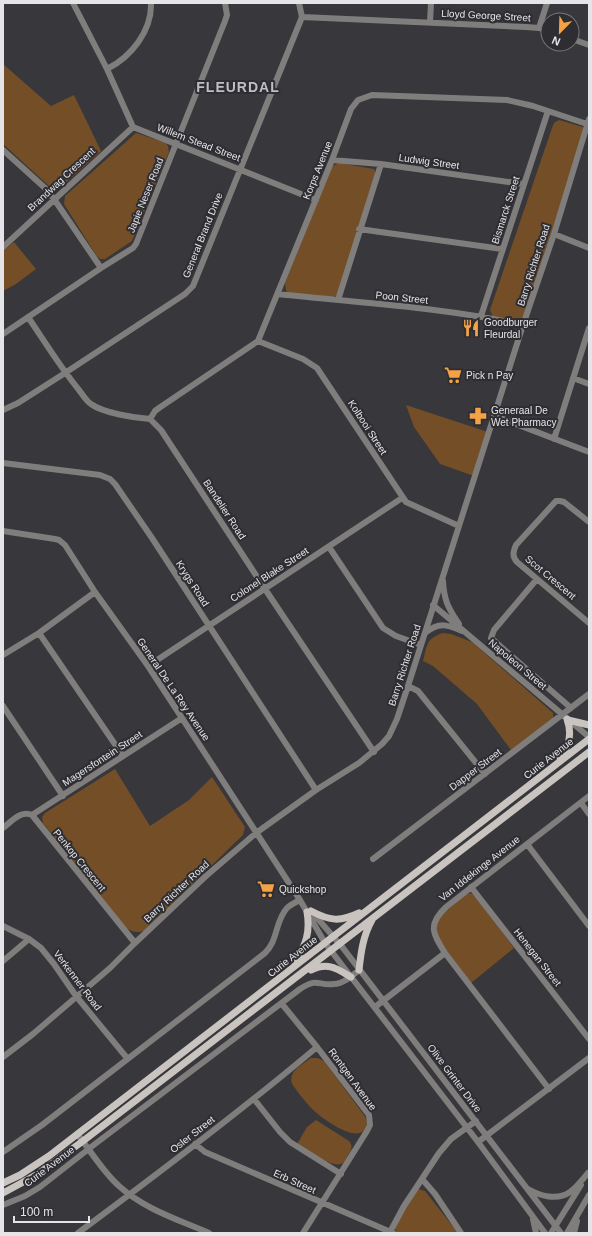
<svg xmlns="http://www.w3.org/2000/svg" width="592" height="1236" font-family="Helvetica,sans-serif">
	<rect width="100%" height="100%" fill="#37373c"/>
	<path fill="#744e26" d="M3 64 51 106 74 95 101 151 60 188 55 189 50 187 3 144Z
		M559 120 583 127 586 130 522 320 518 321 493 317 490 310 553 125 555 122Z
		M136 133 166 143 168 146 169 152 132 241 105 259H100L96 255 64 204 65 196Z
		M339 163 374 169 376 174 337 295 333 297 289 293 286 291 285 283 332 166Z
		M14 242 36 269 16 284 3 291V251Z
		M406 405 488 432 474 476 440 464 414 427Z
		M443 633 451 634 472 642 553 713V718L511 750 477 704 433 666 423 661C427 646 426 638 443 633Z
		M115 769 150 826 189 800 212 777 245 827 243 835 144 931C136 933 133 932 126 928L43 823 42 817 45 813Z
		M471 893 476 897 514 948 471 983 439 940C429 917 451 906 467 894Z
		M311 1058H318L324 1061 364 1115C367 1119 368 1124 365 1129 356 1144 320 1117 312 1109 304 1101 298 1092 292 1084 288 1071 302 1065 311 1058Z
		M316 1120 349 1141C353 1146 352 1150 348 1155 347 1157 345 1161 343 1163 334 1170 306 1149 297 1144L307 1127Z
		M418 1189 425 1191 458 1233 396 1232 395 1227 397 1221Z"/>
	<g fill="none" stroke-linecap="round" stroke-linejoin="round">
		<path stroke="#807e7c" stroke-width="6" d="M73 3 107 69 133 127 316 200
			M302 17 526 27 539 28 548 31
			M430 22 431 3
			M539 28 547 3
			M572 39 589 45
			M107 69C131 57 152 31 151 3
			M3 150 45 188 54 199 101 268
			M332 160 381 164 523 184
			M359 229 502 249
			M554 234 589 248
			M3 247 133 127
			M278 294C359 303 443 307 523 325
			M338 300 381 164
			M481 316 548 111
			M28 317C45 342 60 367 79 390 83 395 86 401 91 404 103 413 135 418 150 419L161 430 265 589 374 752
			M3 334 101 268 133 248 136 244 225 21 227 15 225 3
			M258 341 303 359 317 368 406 502 459 526
			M573 378 589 384
			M3 410 18 403 65 373 185 294 193 286 302 17 299 3
			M495 416 589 452
			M150 419 155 411 159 408 258 341 332 160 351 109 358 100 372 95 507 100 533 106 587 124
			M554 439 589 328
			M3 463 100 475 110 479 115 484 152 538 316 790
			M589 522 564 502 560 501H556L516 545C513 552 512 556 517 562L589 623
			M3 531 55 539 59 540 65 545 95 592 148 666 182 718 300 900 325 943 478 1142 545 1233
			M329 547 383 628 396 636 421 645
			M537 579 494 630 491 638 571 708
			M443 581C444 600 448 608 459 624
			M433 605 589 737
			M39 633 123 756
			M425 633C439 622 446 624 462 631
			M3 655 39 633 95 592
			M148 666 402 498
			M408 686 418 691 485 774
			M3 706 63 796
			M581 803 589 814
			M32 815 182 718
			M3 828C12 821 21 810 32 815L135 943
			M527 844 589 926
			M373 859 589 694
			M471 887 589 1039
			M312 912 343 948 561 1233
			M3 926 29 939 41 948 54 964 76 996 127 1058
			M3 961 29 939
			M282 1004 317 1047 369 1115 370 1125 367 1131 303 1233
			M375 1007 445 953
			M3 1057 33 1034 110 968 135 943 206 876 256 833 316 790 359 763 382 744 389 736 397 719 408 686 523 325 554 234 589 119
			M549 1089 445 953C433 934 427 925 446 907L589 796
			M254 1099 280 1132 290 1142 341 1174
			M77 1134C91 1151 103 1172 119 1186 144 1209 179 1220 209 1233
			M478 1142 589 1058
			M195 1144 205 1152 393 1233
			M3 1152 42 1125 265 953C278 941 275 921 287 908 290 905 296 902 300 900
			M422 1179 435 1194 461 1233
			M528 1189C540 1196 557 1201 570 1192 577 1187 583 1179 588 1173
			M3 1205 25 1196 40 1187 95 1144 300 989C319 977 317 986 334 984 343 984 352 976 359 970
			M533 1219 536 1233
			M390 1232 404 1206 439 1153 451 1139 476 1121
			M78 1233C159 1173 240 1112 317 1047
			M551 1233 581 1185
			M567 1233 589 1195
			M574 1233 577 1221"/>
		<path stroke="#c9c4bf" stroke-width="7" d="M568 720 589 725
			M560 758C570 746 572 733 567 719
			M311 911C330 921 340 922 359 913
			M295 965C304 946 311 935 307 912
			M311 970C328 962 336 968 351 977
			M359 970C361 952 363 936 372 920
			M3 1183 20 1175 49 1156 589 739
			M3 1193 38 1174 83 1141 589 752"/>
	</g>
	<defs>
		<g id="restaurant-bare" transform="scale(1.38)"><path d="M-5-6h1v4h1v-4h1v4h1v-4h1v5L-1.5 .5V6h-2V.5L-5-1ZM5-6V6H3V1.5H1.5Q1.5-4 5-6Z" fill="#f5a246" stroke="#2d2d32" stroke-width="2.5" paint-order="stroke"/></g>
		<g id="supermarket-bare" transform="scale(1.38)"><path d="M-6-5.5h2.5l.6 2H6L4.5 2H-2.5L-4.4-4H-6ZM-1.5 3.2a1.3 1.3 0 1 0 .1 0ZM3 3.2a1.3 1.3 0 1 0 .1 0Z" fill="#f5a246" stroke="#2d2d32" stroke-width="2.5" paint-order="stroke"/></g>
		<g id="pharmacy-bare" transform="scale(1.38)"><path d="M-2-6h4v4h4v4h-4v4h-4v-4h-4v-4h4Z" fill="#f5a246" stroke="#2d2d32" stroke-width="2.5" paint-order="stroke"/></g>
	</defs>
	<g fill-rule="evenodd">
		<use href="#restaurant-bare" x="471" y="328"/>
		<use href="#supermarket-bare" x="453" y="375"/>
		<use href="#pharmacy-bare" x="478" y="416"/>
		<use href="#supermarket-bare" x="266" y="889"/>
	</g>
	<g text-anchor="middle" stroke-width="4" stroke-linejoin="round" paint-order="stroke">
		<g font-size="10" fill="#e5e5e9" stroke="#2d2d32">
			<text transform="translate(486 15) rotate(3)" y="4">Lloyd George Street</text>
			<text transform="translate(199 142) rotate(21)" y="4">Willem Stead Street</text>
			<text transform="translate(429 161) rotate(8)" y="4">Ludwig Street</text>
			<text transform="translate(317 170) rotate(-68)" y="4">Korps Avenue</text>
			<text transform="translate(61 179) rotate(-43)" y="4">Brandwag Crescent</text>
			<text transform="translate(145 195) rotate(-68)" y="4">Japie Neser Road</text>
			<text transform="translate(505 210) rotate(-72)" y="4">Bismarck Street</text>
			<text transform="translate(202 235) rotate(-68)" y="4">General Brand Drive</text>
			<text transform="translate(533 265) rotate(-72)" y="4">Barry Richter Road</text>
			<text transform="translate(402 297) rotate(6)" y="4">Poon Street</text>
			<text transform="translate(368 427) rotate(57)" y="4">Kolbooi Street</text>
			<text transform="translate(225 509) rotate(57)" y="4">Bandelier Road</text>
			<text transform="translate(269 574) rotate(-33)" y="4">Colonel Blake Street</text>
			<text transform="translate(551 577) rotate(40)" y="4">Scot Crescent</text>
			<text transform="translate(193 583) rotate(57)" y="4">Krygs Road</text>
			<text transform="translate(518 664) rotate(40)" y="4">Napoleon Street</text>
			<text transform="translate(404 665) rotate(-72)" y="4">Barry Richter Road</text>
			<text transform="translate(174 689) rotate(56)" y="4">General De La Rey Avenue</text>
			<text transform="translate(102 758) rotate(-33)" y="4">Magersfontein Street</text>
			<text transform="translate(548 758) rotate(-38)" y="4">Curie Avenue</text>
			<text transform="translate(475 769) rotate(-37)" y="4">Dapper Street</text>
			<text transform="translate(80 860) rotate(51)" y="4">Penkop Crescent</text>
			<text transform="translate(479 868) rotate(-38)" y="4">Van Iddekinge Avenue</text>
			<text transform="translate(176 891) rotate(-43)" y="4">Barry Richter Road</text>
			<text transform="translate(292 956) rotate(-38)" y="4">Curie Avenue</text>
			<text transform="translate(538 957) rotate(52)" y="4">Henegan Street</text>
			<text transform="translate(78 980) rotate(53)" y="4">Verkenner Road</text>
			<text transform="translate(455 1078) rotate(53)" y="4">Olive Grinter Drive</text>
			<text transform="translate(353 1079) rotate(54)" y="4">Rontgen Avenue</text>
			<text transform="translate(192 1134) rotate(-38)" y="4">Osler Street</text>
			<text transform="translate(49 1166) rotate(-37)" y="4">Curie Avenue</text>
			<text transform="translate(295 1181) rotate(24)" y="4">Erb Street</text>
		</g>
		<g font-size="10" fill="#e5e5e9" stroke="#2d2d32" text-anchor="start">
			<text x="484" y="326">Goodburger<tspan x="484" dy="12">Fleurdal</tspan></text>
			<text x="466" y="379">Pick n Pay</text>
			<text x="491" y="414">Generaal De<tspan x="491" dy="12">Wet Pharmacy</tspan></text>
			<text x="279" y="893">Quickshop</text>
		</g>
		<g font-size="14" font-weight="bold" letter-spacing="1" fill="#bebfc6" stroke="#2d2d32">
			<text x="238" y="92">FLEURDAL</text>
		</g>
	</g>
	<rect width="592" height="1236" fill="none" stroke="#e5e5e9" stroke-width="8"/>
	<g transform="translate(560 32) rotate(203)"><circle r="19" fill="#2d2d32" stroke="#77777b"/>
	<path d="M0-3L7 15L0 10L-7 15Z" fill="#f5a246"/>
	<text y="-6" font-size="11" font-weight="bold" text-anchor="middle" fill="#e5e5e9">N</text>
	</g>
	<path d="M14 1216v6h75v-6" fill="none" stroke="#e5e5e9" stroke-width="2"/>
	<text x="20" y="1216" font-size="12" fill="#e5e5e9" stroke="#2d2d32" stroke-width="3" paint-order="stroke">100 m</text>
</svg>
